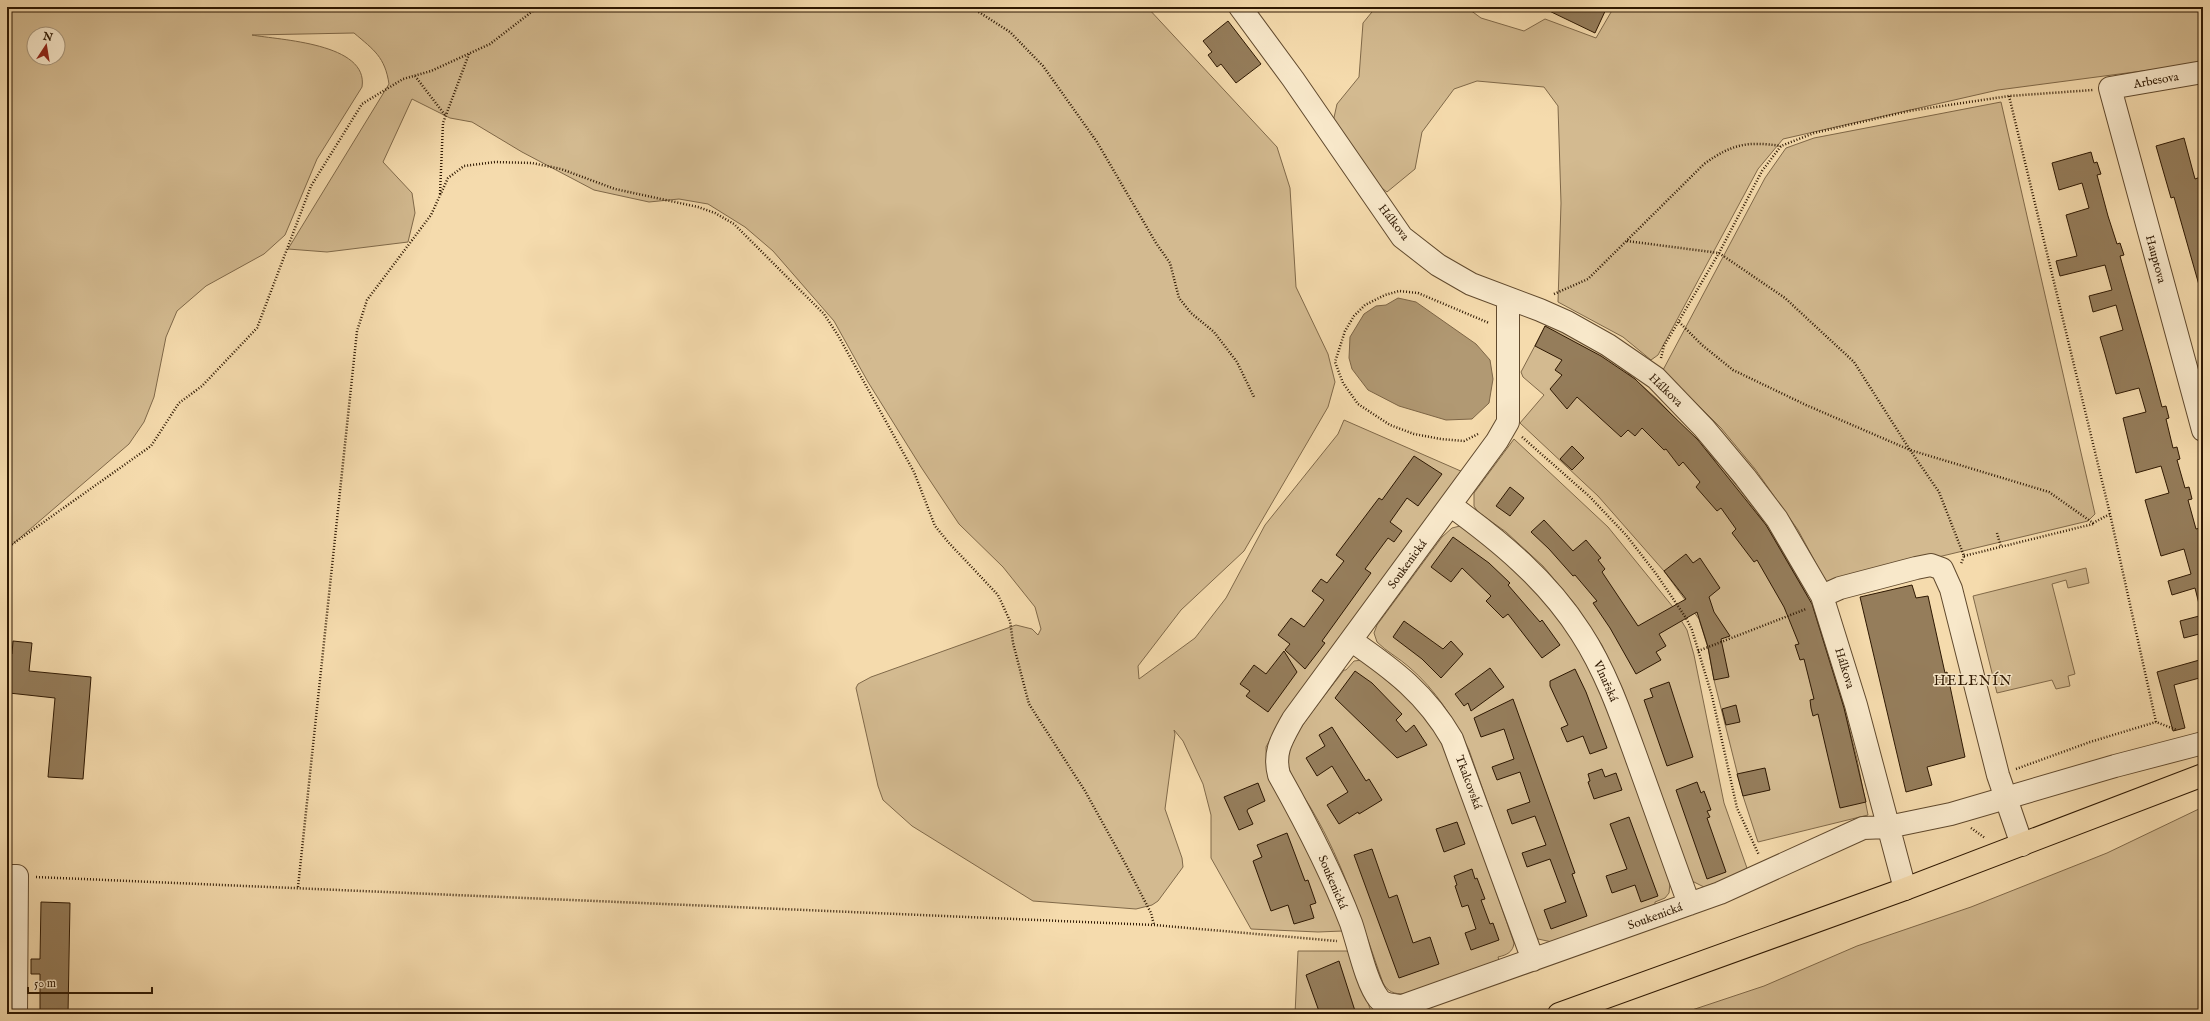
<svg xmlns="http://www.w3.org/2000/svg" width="2210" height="1021" font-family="'IM FELL English',serif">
	<rect width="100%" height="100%" fill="#f5dbad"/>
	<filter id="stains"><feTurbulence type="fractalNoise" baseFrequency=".005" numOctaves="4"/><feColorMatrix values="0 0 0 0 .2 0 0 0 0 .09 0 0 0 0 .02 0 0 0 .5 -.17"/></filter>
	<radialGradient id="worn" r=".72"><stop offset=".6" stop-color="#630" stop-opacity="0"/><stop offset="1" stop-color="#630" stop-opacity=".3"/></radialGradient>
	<path fill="#d3ba90" stroke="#806949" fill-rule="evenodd" d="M7 7H1147L1277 147 1290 188 1296 287 1328 354 1335 382 1328 407 1244 551 1181 610 1138 666 1139 679 1195 638 1226 598 1265 525 1338 434 1344 420 1463 472 1278 725 1266 747 1267 770 1316 861 1343 931 1318 932 1251 929 1211 858V815L1203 784 1183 741 1174 730 1175 734 1165 809 1182 858 1183 867 1158 901 1152 905 1136 909 1033 901 912 826 883 800 878 786 856 688 858 684 871 677 1016 625 1032 629 1038 635 1041 629 1035 607 1003 567 959 524 921 467 868 382 834 321 773 251 745 227 708 204 679 199 649 202 594 190 522 152 472 122 450 118 412 99 383 162 412 193 415 213 408 242 327 252 288 249 389 84C385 57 374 50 354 33L252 35C279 40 369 43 362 87L317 159 285 235 264 254 206 286 177 311 166 337 154 397 144 422 129 444 7 549ZM34 34H58V58H34Z
		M1376 7H1466L1481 18 1524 31 1545 19 1596 38 1614 7H2203V63L1998 90 1783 139 1758 169 1658 355 1651 360 1623 337 1558 302 1561 203 1558 106 1544 87 1477 81 1454 89 1422 132 1415 169 1387 192 1341 157 1331 131 1337 104 1359 77 1363 23Z
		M2001 102 2095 514 2088 521 1834 582H1826L1798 530 1755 469 1721 428 1663 370 1765 178 1786 148 1814 138Z
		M1547 323 1611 358 1657 399 1721 466 1757 512 1775 539 1806 593 1827 641 1857 759 1868 815 1758 842 1743 796 1714 680 1708 648 1699 619 1664 571 1598 496 1520 423 1544 395 1523 377 1521 372Z
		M1514 439 1608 527 1673 607 1687 630 1694 655 1724 803 1748 871 1704 887 1692 881 1623 690 1602 645 1574 603 1543 566 1506 532 1478 512 1474 506V493Z
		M1460 526 1513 566 1559 617 1590 667 1614 725 1670 883 1669 893 1665 898 1655 902V905L1552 942 1538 939 1533 932 1469 750C1454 719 1436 690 1409 667 1399 658 1387 652 1377 642L1374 633 1377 625 1442 537 1452 528Z
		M2086 568 2089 583 2068 588 2066 580 2052 584 2075 674 2068 676 2070 686 2056 689 2052 680 1997 693 1973 596Z
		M1362 660 1418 707 1445 746 1514 943C1513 952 1507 955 1498 957L1499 960 1404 994C1394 994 1388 992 1383 983 1362 924 1344 864 1312 810 1303 794 1284 772 1288 752 1293 733 1331 688 1344 670H1346L1354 661Z
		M2203 807V1014H1680L1764 986 1857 946 1971 907 2107 853Z
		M1298 951H1349L1372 1014H1295Z"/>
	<path fill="#b19973" stroke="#7d6546" d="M1398 298 1416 302 1476 344 1490 360 1493 379 1489 403 1472 419 1446 420 1399 406 1368 390 1352 369 1349 358 1350 337 1364 314 1376 306 1386 305Z"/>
	<path fill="#957d5b" stroke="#2e1802" d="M1541 7H1607L1595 33Z
		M1228 21 1261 64 1236 83 1221 64 1217 67 1208 55 1212 52 1203 41Z
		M2184 138 2195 179 2203 176V284L2199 285 2174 197 2171 198 2156 146Z
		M2091 152 2094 163 2097 162 2101 174 2097 175 2108 216 2117 244 2120 243 2124 255 2120 256 2151 366 2162 407 2166 406 2169 418 2166 419 2173 448 2177 447 2180 459 2177 460 2185 488 2189 487 2192 499 2188 500 2196 529 2200 528 2203 539 2200 541 2203 553V603L2199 604 2195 588 2172 595 2168 581 2191 574 2184 549 2161 556 2145 500 2169 493 2161 466 2136 473 2123 418 2146 412 2139 388 2116 394 2105 354 2100 337 2123 330 2116 305 2093 312 2089 296 2112 290 2105 265 2060 276 2056 261 2077 256 2066 215 2089 208 2082 183 2059 190 2052 163Z
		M1545 326 1601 356 1635 379 1698 440 1766 525 1812 604 1844 708 1866 802 1840 808 1818 714 1813 716 1811 708 1810 700 1814 699 1804 659 1800 660 1795 645 1799 644 1784 607 1757 560 1754 562 1732 533 1736 529 1721 508 1717 511 1696 487 1700 482 1683 462 1679 466 1666 449 1664 450 1642 428 1635 436 1628 430 1621 437 1577 397 1567 409 1550 389 1562 375 1555 370 1562 360 1535 346Z
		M1572 446 1584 458 1572 470 1560 459Z
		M1414 456 1442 474 1418 506 1407 498 1390 522 1402 531 1394 542 1388 538 1365 569 1371 573 1322 641 1325 643 1305 669 1285 650 1290 644 1278 635 1291 618 1304 627 1324 600 1312 591 1321 579 1327 583 1344 561 1336 555 1379 498 1382 500Z
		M1510 487 1524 498 1510 516 1496 506Z
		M1544 520 1573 551 1586 540 1601 558 1598 560 1605 569 1602 572 1638 626 1686 599 1664 571 1686 554 1693 563 1700 558 1720 588 1709 597 1714 612 1730 636 1721 639 1729 677 1714 680 1708 647 1697 612 1659 634 1666 646 1656 652 1661 660 1636 674 1610 628 1593 603 1597 601 1575 575 1573 576 1549 549 1531 532Z
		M1453 537 1489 563 1510 583 1508 585 1540 622 1542 620 1560 645 1542 658 1508 614 1503 618 1486 601 1491 596 1462 568 1451 582 1431 567Z
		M1912 585 1916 598 1928 596 1945 673 1947 672 1965 757 1927 767 1932 785 1906 792 1860 597Z
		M2203 615V633L2184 638 2180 621Z
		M1404 621 1443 649 1451 641 1463 654 1441 678 1422 659 1393 637Z
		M13 641 32 643 29 671 91 677 83 779 48 777 55 698 9 693 11 674H7V654H12Z
		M1284 651 1297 672 1268 712 1246 696 1250 691 1240 684 1254 665 1266 674Z
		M2203 659V677L2174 685 2185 728 2173 731 2157 672Z
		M1490 668 1504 687 1471 711 1468 703 1464 706 1455 694Z
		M1575 669 1586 692 1607 748 1590 754 1583 736 1567 742 1561 728 1568 725 1550 686V681Z
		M1355 671 1372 683 1402 714 1396 720 1406 732 1414 725 1427 745 1397 758 1335 698Z
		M1669 682 1693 757 1667 766 1644 700 1653 697 1650 689Z
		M1513 699 1575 873 1572 874 1587 916 1551 929 1544 910 1566 902 1550 859 1527 867 1522 853 1546 845 1535 816 1512 824 1507 810 1530 802 1520 772 1497 780 1492 767 1514 759 1504 729 1481 737 1474 718Z
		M1736 705 1740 722 1726 725 1722 709Z
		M1332 727 1366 781 1369 779 1382 800 1359 814 1358 812 1339 824 1327 805 1348 792 1332 766 1317 776 1306 758 1325 746 1319 735Z
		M1765 768 1770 790 1743 796 1737 774Z
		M1602 769 1605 777 1616 773 1622 790 1594 799 1588 782 1590 781 1588 774Z
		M1697 782 1701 793 1704 791 1711 810 1707 811 1710 817 1707 818 1726 872 1707 879 1676 790Z
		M1258 783 1265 801 1248 809 1247 811 1253 824 1239 830 1224 797Z
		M1629 817 1658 896 1641 902 1635 885 1612 893 1606 876 1627 869 1610 824Z
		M1457 822 1465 844 1444 852 1436 829Z
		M1287 833 1305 881 1308 880 1316 903 1310 905 1314 918 1294 924 1288 905 1271 911 1253 861 1262 857 1257 845Z
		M1372 849 1389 898 1397 895 1413 943 1430 937 1439 964 1399 978 1354 855Z
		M1472 869 1475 879 1477 878 1485 899 1481 900 1490 924 1493 923 1499 940 1471 950 1465 933 1476 929 1468 905 1462 907 1455 886 1457 885 1454 876Z
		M41 902 70 903 68 1014H40V974H31V959H40Z
		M1339 961 1356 1014H1320L1306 975Z"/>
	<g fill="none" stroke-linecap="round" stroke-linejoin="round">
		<g stroke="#60492d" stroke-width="24">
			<path id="minor" d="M1240 7 1293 79 1402 237 1438 265 1471 284 1540 310 1567 322 1608 345 1656 378 1704 428 1745 477 1777 519 1822 596 1856 705 1905 889
				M2203 72 2110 88 2203 430
				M1508 299V422L1497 441 1293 719C1282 739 1273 752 1279 775 1306 823 1331 871 1351 923 1358 943 1366 983 1379 999 1384 1005 1394 1005 1402 1006L1720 893 1863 828 1888 827 1951 814 2115 766 2203 743
				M1450 505C1500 541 1547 580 1581 633 1607 673 1622 718 1638 762 1655 810 1672 857 1689 904
				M1822 596 1840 588 1916 568 1931 565 1942 569 1951 589 1998 775 2022 845
				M1352 641C1394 670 1426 694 1452 739L1533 960
				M7 876H17L16 1014"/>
		</g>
		<g stroke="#2e1802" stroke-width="24">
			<path id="major" d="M1559 1014 1905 889 2203 775"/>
		</g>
		<path stroke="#2e1802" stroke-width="2.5" stroke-dasharray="1 2" stroke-linecap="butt" d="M971 7 1010 32 1043 66 1097 142 1156 243 1170 263 1179 298 1191 313 1214 332 1237 362 1254 397
			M415 76 445 115
			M2009 96 2110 514 2156 722 2177 730
			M440 194 443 123 469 54
			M1627 241 1719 253 1785 298 1854 362 1910 450 2049 492 2093 523 2110 514
			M1554 294 1588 279 1704 164C1732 144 1747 141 1781 146
			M1679 322 1702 345 1733 370 1806 405 1910 450 1939 492 1964 556 1961 564
			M1661 358 1664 346 1719 253 1762 171 1781 146 1814 133 1909 111 2009 96 2093 90
			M1478 434 1464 441 1441 439 1414 434 1390 425 1358 404 1343 383 1335 362 1345 331 1354 316 1365 305 1385 295 1399 291 1418 293 1489 323
			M1522 437 1589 496 1626 535 1657 575 1686 618 1692 630 1712 696 1737 808 1759 855
			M1997 533 2001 547
			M7 548 151 446 179 403 202 386 257 328 311 186 362 104 403 79 431 71 490 44 538 7
			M1964 556 2093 524
			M1698 651 1806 609
			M2016 769 2090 742 2156 722
			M1971 828 1985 838
			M36 877 1154 925 1337 941
			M298 887 357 331 367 300 431 215 448 178 464 166 495 162 532 163 561 169 615 189 698 207 715 213 734 224 824 314 839 337 914 472 935 526 949 543 998 595 1010 621 1013 643 1029 704 1085 791 1126 865 1151 913 1154 925"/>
		<use href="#minor" stroke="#f8e8ca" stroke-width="22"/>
		<use href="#major" stroke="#f5dbad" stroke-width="22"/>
	</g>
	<g text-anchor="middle" stroke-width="3" stroke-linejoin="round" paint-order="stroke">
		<g font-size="12" fill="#2e1802" stroke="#f8e8ca">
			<text transform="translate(2156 80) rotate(-10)" y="4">Arbesova</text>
			<text transform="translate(1394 222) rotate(52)" y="4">Hálkova</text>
			<text transform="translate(2156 259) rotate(75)" y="4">Hauptova</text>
			<text transform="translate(1666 390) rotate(44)" y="4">Hálkova</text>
			<text transform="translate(1407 564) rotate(-54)" y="4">Soukenická</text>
			<text transform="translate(1845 668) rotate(73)" y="4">Hálkova</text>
			<text transform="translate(1606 681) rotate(66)" y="4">Vlnařská</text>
			<text transform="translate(1469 782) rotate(70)" y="4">Tkalcovská</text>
			<text transform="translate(1333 882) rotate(67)" y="4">Soukenická</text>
			<text transform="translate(1655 916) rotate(-20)" y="4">Soukenická</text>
		</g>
		<g font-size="14" letter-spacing="1" fill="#2e1802" stroke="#f8e8ca">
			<text x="1973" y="685">HELENÍN</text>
		</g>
	</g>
	<rect width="2210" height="1021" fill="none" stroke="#f5dbad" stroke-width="24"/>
	<rect x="8" y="8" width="2194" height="1005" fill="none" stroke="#2e1802" stroke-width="2"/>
	<rect x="12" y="12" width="2186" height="997" fill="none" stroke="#2e1802"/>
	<g transform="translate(46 46) rotate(12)"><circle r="19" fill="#f8e8ca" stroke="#a7957a"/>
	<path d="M0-3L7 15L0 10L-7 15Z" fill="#8f2418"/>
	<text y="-6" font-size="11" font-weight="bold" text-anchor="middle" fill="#2e1802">N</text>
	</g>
	<path d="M28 987v6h124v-6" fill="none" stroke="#2e1802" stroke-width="2"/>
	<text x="34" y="987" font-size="12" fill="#2e1802" stroke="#f8e8ca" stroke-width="3" paint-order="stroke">50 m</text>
	<rect width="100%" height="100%" filter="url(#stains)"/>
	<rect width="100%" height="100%" fill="url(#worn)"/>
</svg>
